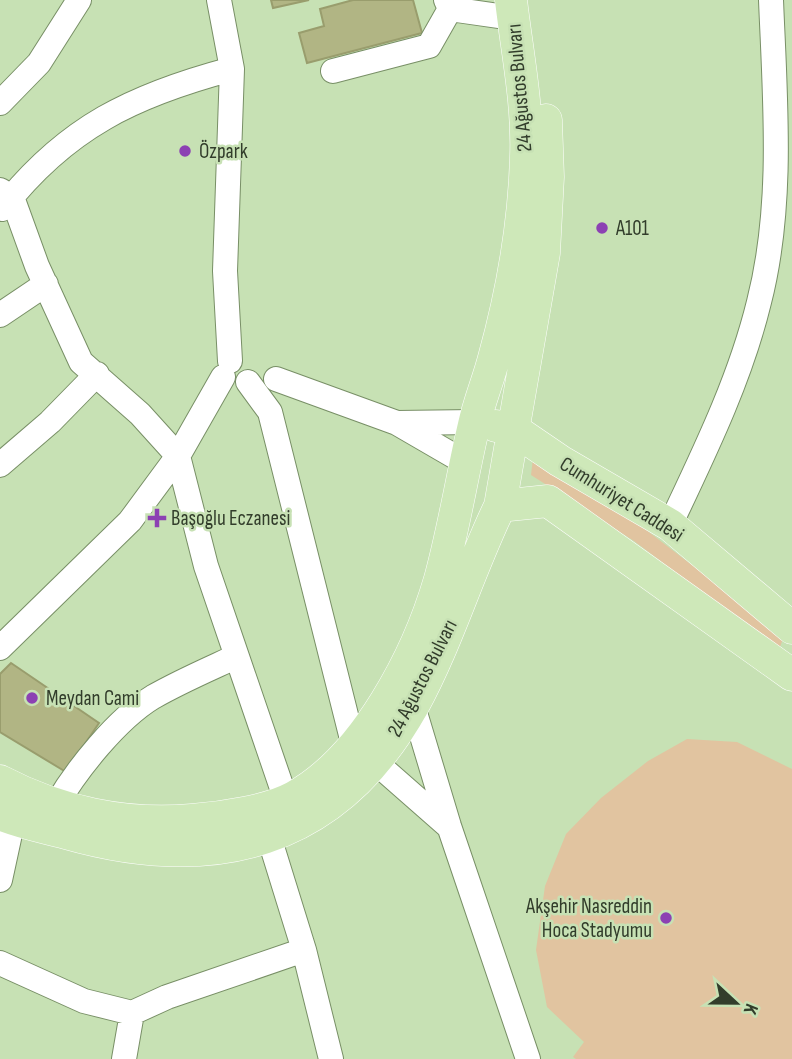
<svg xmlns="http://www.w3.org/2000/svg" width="792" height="1059" font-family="'Sofia Sans Condensed',sans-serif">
	<rect width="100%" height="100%" fill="#c7e1b4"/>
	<path fill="#e1c4a0" d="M533 458 628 516 784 636 780 647 776 648 634 541 531 475Z
		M687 739 737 742 792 769V1059H576L573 1057 584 1042 547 1007 536 950 545 886 566 834 601 798 648 761Z"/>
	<path fill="#b1b584" stroke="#999d6d" stroke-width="2" d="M271 0H309L273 8Z
		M353 0H413L422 33 307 63 299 33 324 26 320 9Z
		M11 663 99 723 66 772 0 732V674Z"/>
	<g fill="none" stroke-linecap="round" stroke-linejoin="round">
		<g stroke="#788f66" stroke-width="26">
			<path id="minor" d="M219 0 232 69 225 271 230 361
				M446 0 450 9 513 18
				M333 71 429 46 450 9
				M0 103 39 63 79 0
				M0 190 12 197 37 266 81 362 140 414 178 456 206 566 286 800
				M2 209C66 127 134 95 232 69
				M0 315 46 284
				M276 379 397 423
				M248 382 270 412 354 747
				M466 463 397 423 474 422
				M0 465 50 422 97 374
				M670 525C704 453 740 380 759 302 784 205 775 99 771 0
				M0 648 130 521 178 456 223 377
				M413 706 449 826 528 1059
				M374 761 448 826
				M56 805C77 769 117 719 153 697 179 682 207 670 235 657
				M269 837 304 950 331 1059
				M0 880 13 820
				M0 963 84 1001 132 1013 167 997 304 950
				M124 1059 132 1013"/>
		</g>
		<g stroke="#fff" stroke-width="33">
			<path id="major" d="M496 426 513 429 560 461 670 525 792 628
				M500 506 544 253 548 177 546 120
				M0 781C59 812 126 826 192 820 221 818 268 811 294 797 365 758 418 655 440 579 454 528 462 476 474 425 479 402 488 381 494 358 512 293 524 224 526 157 528 104 517 52 511 0
				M0 814C21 823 44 827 66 833 213 875 335 845 413 706 448 642 468 572 500 506L548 501 792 675"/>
		</g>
		<use href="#minor" stroke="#fff" stroke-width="24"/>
		<use href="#major" stroke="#cee8b9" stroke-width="32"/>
	</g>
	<g fill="#8c41b3" stroke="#c7e1b4" stroke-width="2.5">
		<circle cx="185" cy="151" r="7"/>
		<circle cx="602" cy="228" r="7"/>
		<path d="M153.5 507.5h7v7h7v7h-7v7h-7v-7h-7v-7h7z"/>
		<circle cx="32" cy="698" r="7"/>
		<circle cx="666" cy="918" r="7"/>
	</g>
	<g text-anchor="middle" stroke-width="5" stroke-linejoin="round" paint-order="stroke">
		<g font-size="21" fill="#323d2b" stroke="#c7e1b4">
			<text transform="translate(519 88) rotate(-95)" y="7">24 Ağustos Bulvarı</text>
			<text transform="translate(622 499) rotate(32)" y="7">Cumhuriyet Caddesi</text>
			<text transform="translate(422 678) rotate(-63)" y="7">24 Ağustos Bulvarı</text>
		</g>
		<g font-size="21" fill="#323d2b" stroke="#c7e1b4" text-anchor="start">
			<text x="199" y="158">Özpark</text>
			<text x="616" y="235">A101</text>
			<text x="171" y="525">Başoğlu Eczanesi</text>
			<text x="46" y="705">Meydan Cami</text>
			<text x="652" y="913" text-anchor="end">Akşehir Nasreddin<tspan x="652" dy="24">Hoca Stadyumu</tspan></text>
		</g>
	</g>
	<g transform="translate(736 1003) rotate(112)" stroke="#c7e1b4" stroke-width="5" paint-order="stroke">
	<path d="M0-5L12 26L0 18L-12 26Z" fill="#323d2b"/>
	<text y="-10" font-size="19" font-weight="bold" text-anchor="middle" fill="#323d2b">K</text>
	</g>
</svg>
